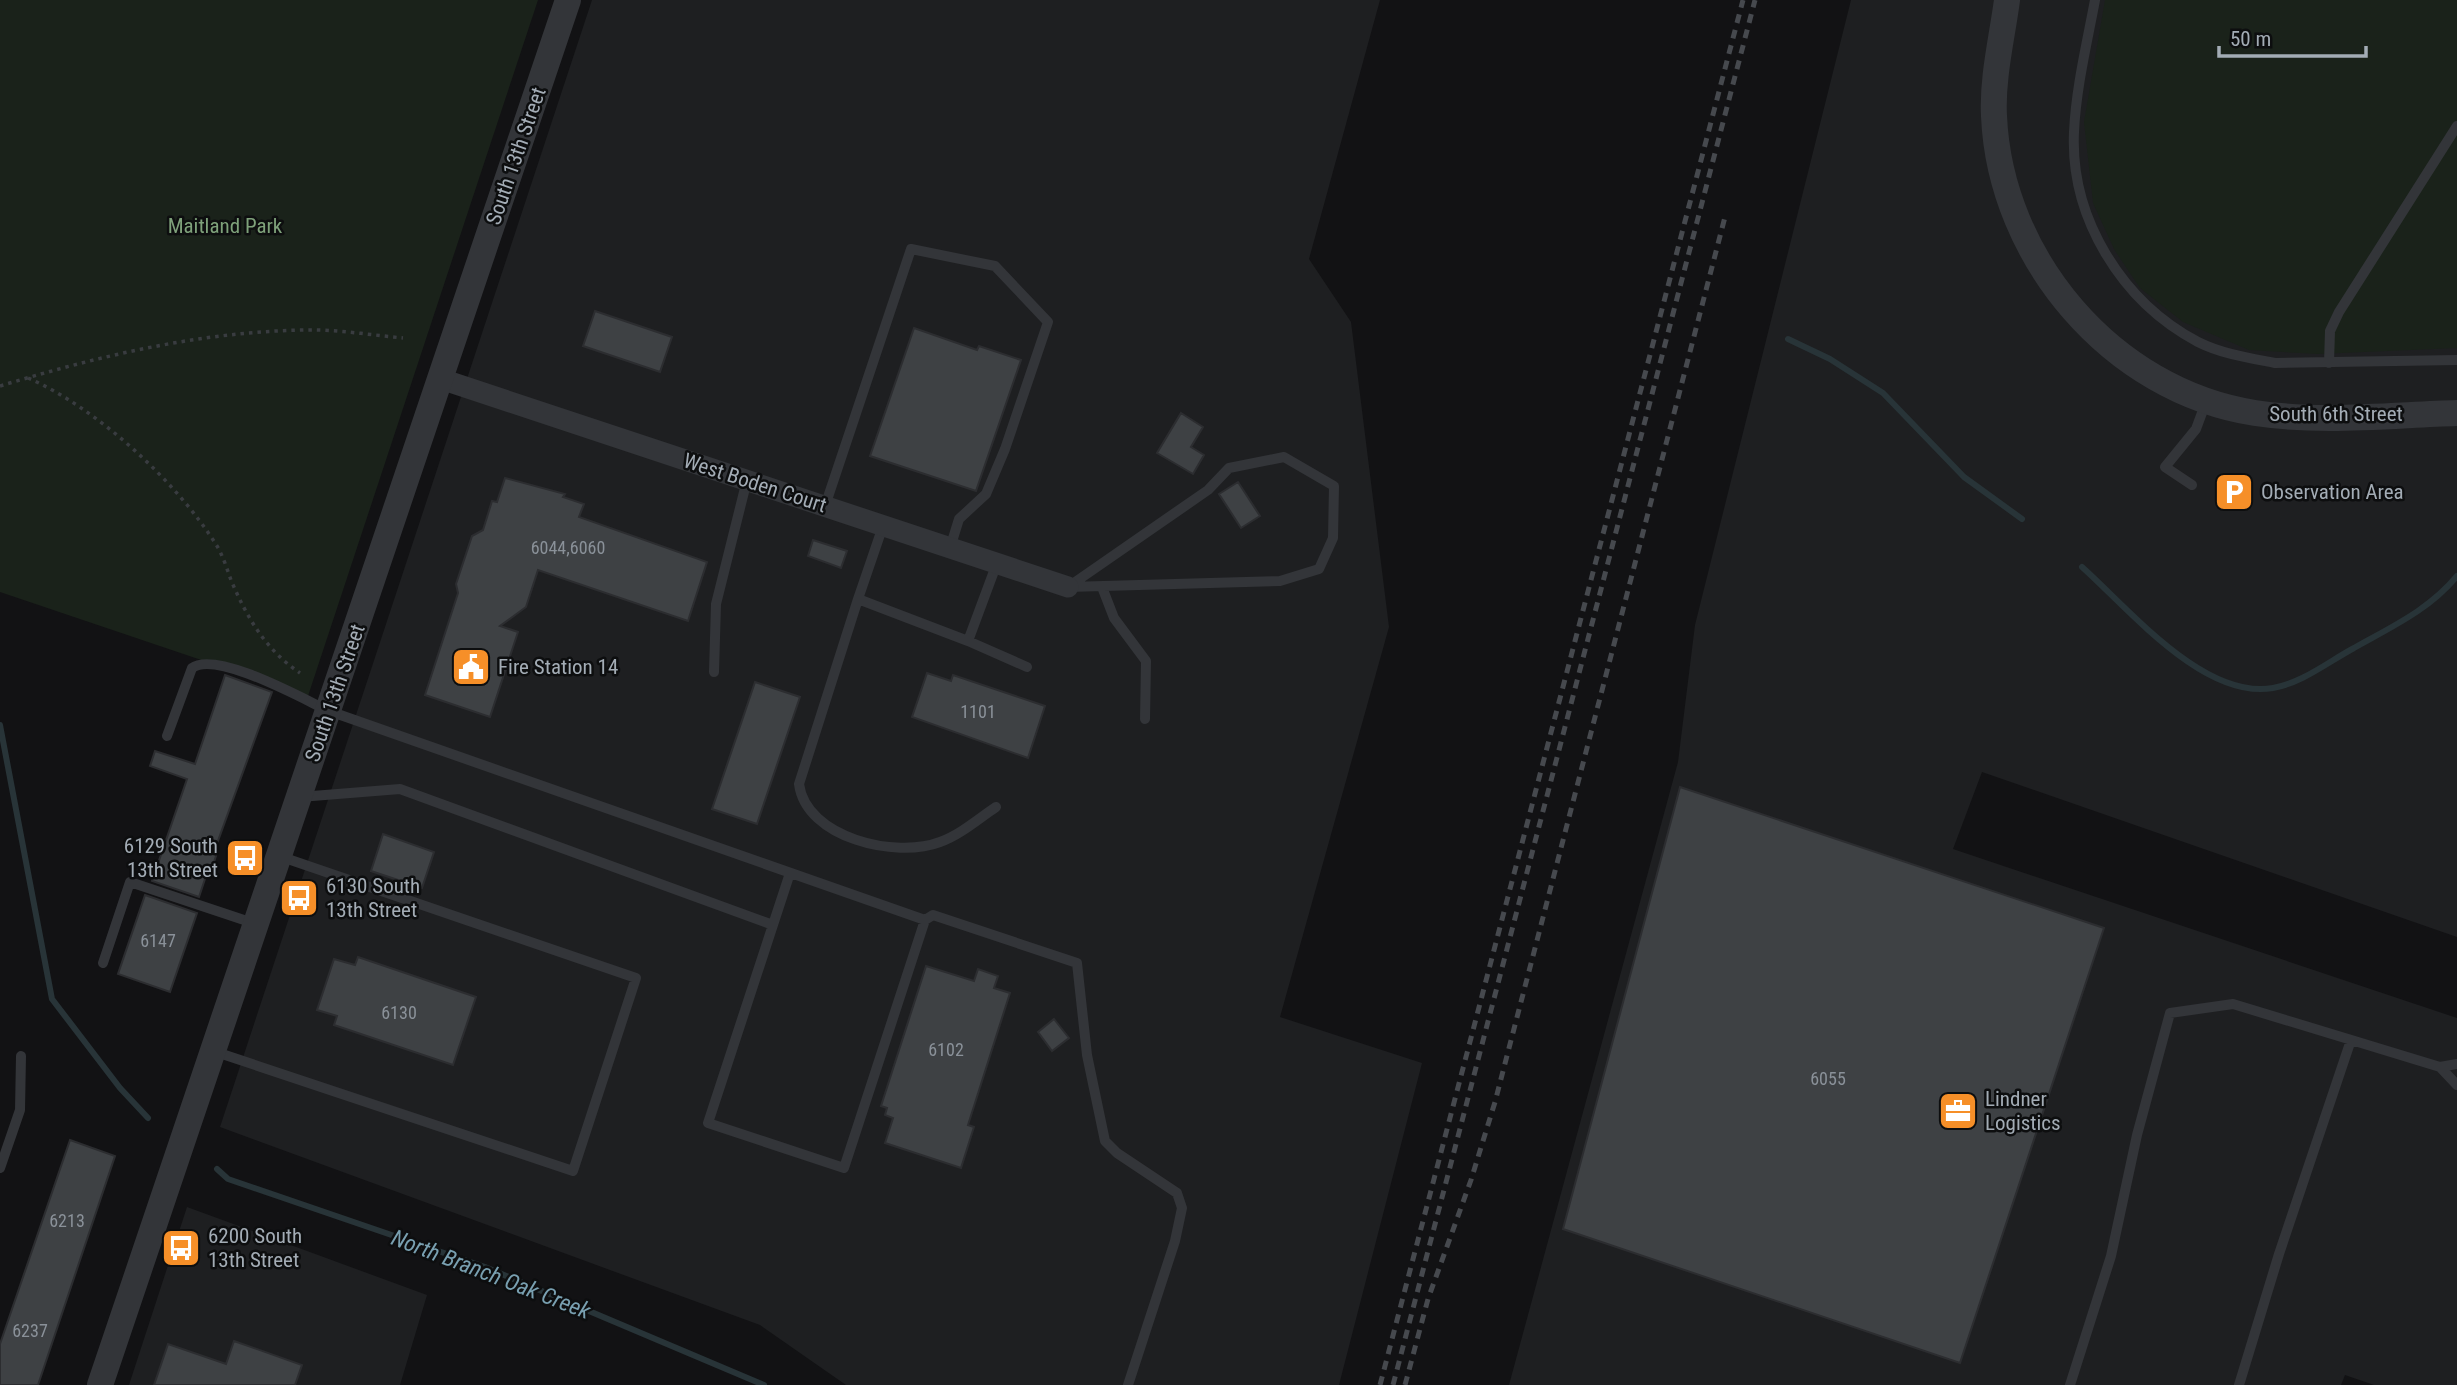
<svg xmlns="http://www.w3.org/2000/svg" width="2457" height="1385" font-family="'Roboto Condensed',sans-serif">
	<rect width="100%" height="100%" fill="#121214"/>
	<path fill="#1e1f21" d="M592 0H1380L1309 259 1351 322 1389 627 1280 1017 1422 1063 1339 1385H846L760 1325 220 1127Z
		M1851 0H2457V937L1982 772 1953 849 2457 1018V1385H2374L2345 1375 2341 1385H1509L1678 762 1695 625Z
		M187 1207 427 1295 400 1385H129Z"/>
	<path fill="#1a221a" d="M0 0H538L308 696 0 592Z
		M2105 0H2457V348L2318 354 2249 350 2183 322 2140 288 2114 249 2093 203 2084 122Z"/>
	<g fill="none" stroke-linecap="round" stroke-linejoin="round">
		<path stroke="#283438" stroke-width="6" d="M1788 339 1830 359 1883 393 1964 477 2022 519
			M2082 567C2129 609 2204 700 2273 688 2302 683 2328 662 2354 648 2391 627 2429 610 2457 576
			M0 725 52 999 120 1088 148 1118
			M217 1169 228 1179 485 1267 764 1385"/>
	</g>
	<path fill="#3e4144" stroke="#2c2d30" stroke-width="2" d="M595 311 672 337 660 372 583 346Z
		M914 328 977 350 979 346 1021 360 976 491 870 456Z
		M1181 413 1203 427 1191 447 1204 455 1193 474 1157 453Z
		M505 478 565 494 563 497 584 504 579 517 707 562 688 621 538 570 526 607 500 626 518 632 490 717 425 695 458 593 456 584 472 536 483 530 492 501 497 502Z
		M1238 482 1260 516 1241 528 1219 494Z
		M813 540 847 551 841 568 808 556Z
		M927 673 951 681 953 675 1045 706 1028 758 912 717Z
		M225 675 272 692 214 852 217 853 210 874 207 873 199 897 152 881 187 779 150 766 155 751 195 764Z
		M755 682 800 697 757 824 712 809Z
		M1680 787 2104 928 1960 1363 1563 1229Z
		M383 834 434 852 422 888 371 871Z
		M145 895 197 913 170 992 118 974Z
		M358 957 476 997 453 1065 334 1025 337 1016 317 1010 334 959 355 965Z
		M926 966 974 981 978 969 998 976 994 988 1010 993 968 1125 974 1127 961 1168 885 1143 893 1118 885 1115 887 1108 881 1106Z
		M1054 1019 1069 1038 1052 1051 1038 1032Z
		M70 1140 115 1156 38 1385H0V1344Z
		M234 1341 302 1365 295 1385H154L168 1344 226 1364Z"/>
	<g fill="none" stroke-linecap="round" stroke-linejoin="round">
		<path stroke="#393c40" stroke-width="3.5" stroke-dasharray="3.5 5" stroke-linecap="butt" d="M28 378C97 408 177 482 217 546 223 556 227 569 231 580 247 618 266 650 300 673
			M0 386C99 356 199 332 303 330 336 329 370 335 403 338"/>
		<path stroke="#333539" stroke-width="10" d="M2095 0C2087 43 2076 88 2074 132 2070 218 2122 302 2198 342 2222 354 2249 358 2275 363L2457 360
			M2329 363 2330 331 2339 312 2457 126
			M1284 457 1334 486 1333 538 1319 569 1280 581 1068 587 1208 490 1229 468Z
			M2192 485 2165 467 2196 429 2206 402
			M825 506 911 249 995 266 1048 322 1005 449 986 494 959 519 950 548
			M883 526 858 599 968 641 997 563
			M1102 587 1114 618 1146 661 1145 719
			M858 599 799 784C806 838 896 859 940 842 960 835 978 819 996 807
			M968 641 1027 667
			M714 672 716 604 747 480
			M167 736 192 668C216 650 303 699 329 711L925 920 844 1168 708 1123 790 873
			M300 797 400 789 773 925
			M925 920 933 915 1077 963 1087 1055 1105 1141 1117 1153 1177 1193 1182 1208 1175 1241 1128 1385
			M103 963 130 882 256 924
			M213 1051 573 1171 636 978 279 856
			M2457 1064 2440 1067 2457 1085
			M0 1168 20 1110 21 1056
			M2070 1385 2111 1256 2137 1135 2170 1013 2233 1004 2440 1067
			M2239 1385 2279 1254 2351 1040"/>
		<path stroke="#333539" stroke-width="21" d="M441 379 1068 587"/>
		<path stroke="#333539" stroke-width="26" d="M2007 0C2002 38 1992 78 1994 116 2000 258 2112 391 2255 413 2321 423 2391 415 2457 413
			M100 1385 568 0"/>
		<path stroke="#46494e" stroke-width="5" stroke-dasharray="9 7" stroke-linecap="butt" d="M1380 1385 1743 0
			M1393 1385 1755 0
			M1405 1385 1428 1299 1471 1180 1495 1102 1725 217"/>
	</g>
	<defs>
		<g id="parking-square" transform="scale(2.0125)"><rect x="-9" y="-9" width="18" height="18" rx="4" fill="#f68f28" stroke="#0d0e0f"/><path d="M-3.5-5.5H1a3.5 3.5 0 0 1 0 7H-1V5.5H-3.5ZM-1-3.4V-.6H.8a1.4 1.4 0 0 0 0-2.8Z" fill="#fff"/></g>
		<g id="civic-square" transform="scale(2.0125)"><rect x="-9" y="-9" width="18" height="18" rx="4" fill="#f68f28" stroke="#0d0e0f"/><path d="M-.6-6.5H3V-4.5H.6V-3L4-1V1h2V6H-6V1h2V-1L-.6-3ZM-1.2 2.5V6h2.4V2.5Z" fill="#fff"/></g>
		<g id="bus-square" transform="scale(2.0125)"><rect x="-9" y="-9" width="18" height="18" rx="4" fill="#f68f28" stroke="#0d0e0f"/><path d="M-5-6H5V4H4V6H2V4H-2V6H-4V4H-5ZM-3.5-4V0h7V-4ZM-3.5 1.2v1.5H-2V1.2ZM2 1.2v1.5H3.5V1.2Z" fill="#fff"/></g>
		<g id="office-square" transform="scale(2.0125)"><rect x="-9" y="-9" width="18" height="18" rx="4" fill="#f68f28" stroke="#0d0e0f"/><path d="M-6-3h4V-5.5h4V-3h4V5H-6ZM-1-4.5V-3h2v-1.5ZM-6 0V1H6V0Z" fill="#fff"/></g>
	</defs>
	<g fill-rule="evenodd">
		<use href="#parking-square" x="2234" y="492"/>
		<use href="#civic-square" x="471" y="667"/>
		<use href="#bus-square" x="245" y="858"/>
		<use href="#bus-square" x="299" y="898"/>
		<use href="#office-square" x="1958" y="1111"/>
		<use href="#bus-square" x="181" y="1248"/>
	</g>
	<g text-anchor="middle" stroke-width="5" stroke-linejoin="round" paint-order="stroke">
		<g font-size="18" fill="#8a9199">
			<text x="568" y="554">6044,6060</text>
			<text x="978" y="718">1101</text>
			<text x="158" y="947">6147</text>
			<text x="399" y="1019">6130</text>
			<text x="946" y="1056">6102</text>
			<text x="1828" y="1085">6055</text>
			<text x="67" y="1227">6213</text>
			<text x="30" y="1337">6237</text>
		</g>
		<g font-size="21" fill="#a3acb5" stroke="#0d0e0f">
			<text transform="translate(516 156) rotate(-71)" y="7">South 13th Street</text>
			<text x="2336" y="421">South 6th Street</text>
			<text transform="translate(755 483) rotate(18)" y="7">West Boden Court</text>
			<text transform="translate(335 693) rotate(-71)" y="7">South 13th Street</text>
		</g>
		<g font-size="21" fill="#7ea17a" stroke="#0d0e0f">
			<text x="225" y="233">Maitland Park</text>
		</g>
		<g font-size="21" fill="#a3acb5" stroke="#0d0e0f" text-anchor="start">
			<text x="2261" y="499">Observation Area</text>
			<text x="498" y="674">Fire Station 14</text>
			<text x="218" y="853" text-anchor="end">6129 South<tspan x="218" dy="24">13th Street</tspan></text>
			<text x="326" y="893">6130 South<tspan x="326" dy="24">13th Street</tspan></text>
			<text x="1985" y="1106">Lindner<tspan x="1985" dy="24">Logistics</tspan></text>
			<text x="208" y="1243">6200 South<tspan x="208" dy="24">13th Street</tspan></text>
		</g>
		<g font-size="23" font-style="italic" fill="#79a0b1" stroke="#0d0e0f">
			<text transform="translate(491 1274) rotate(21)" y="8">North Branch Oak Creek</text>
		</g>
	</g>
	<path d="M2219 46v10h147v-10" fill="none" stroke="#a3acb5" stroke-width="3.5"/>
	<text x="2230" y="46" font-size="21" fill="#a3acb5" stroke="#0d0e0f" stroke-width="5" paint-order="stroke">50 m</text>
</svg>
